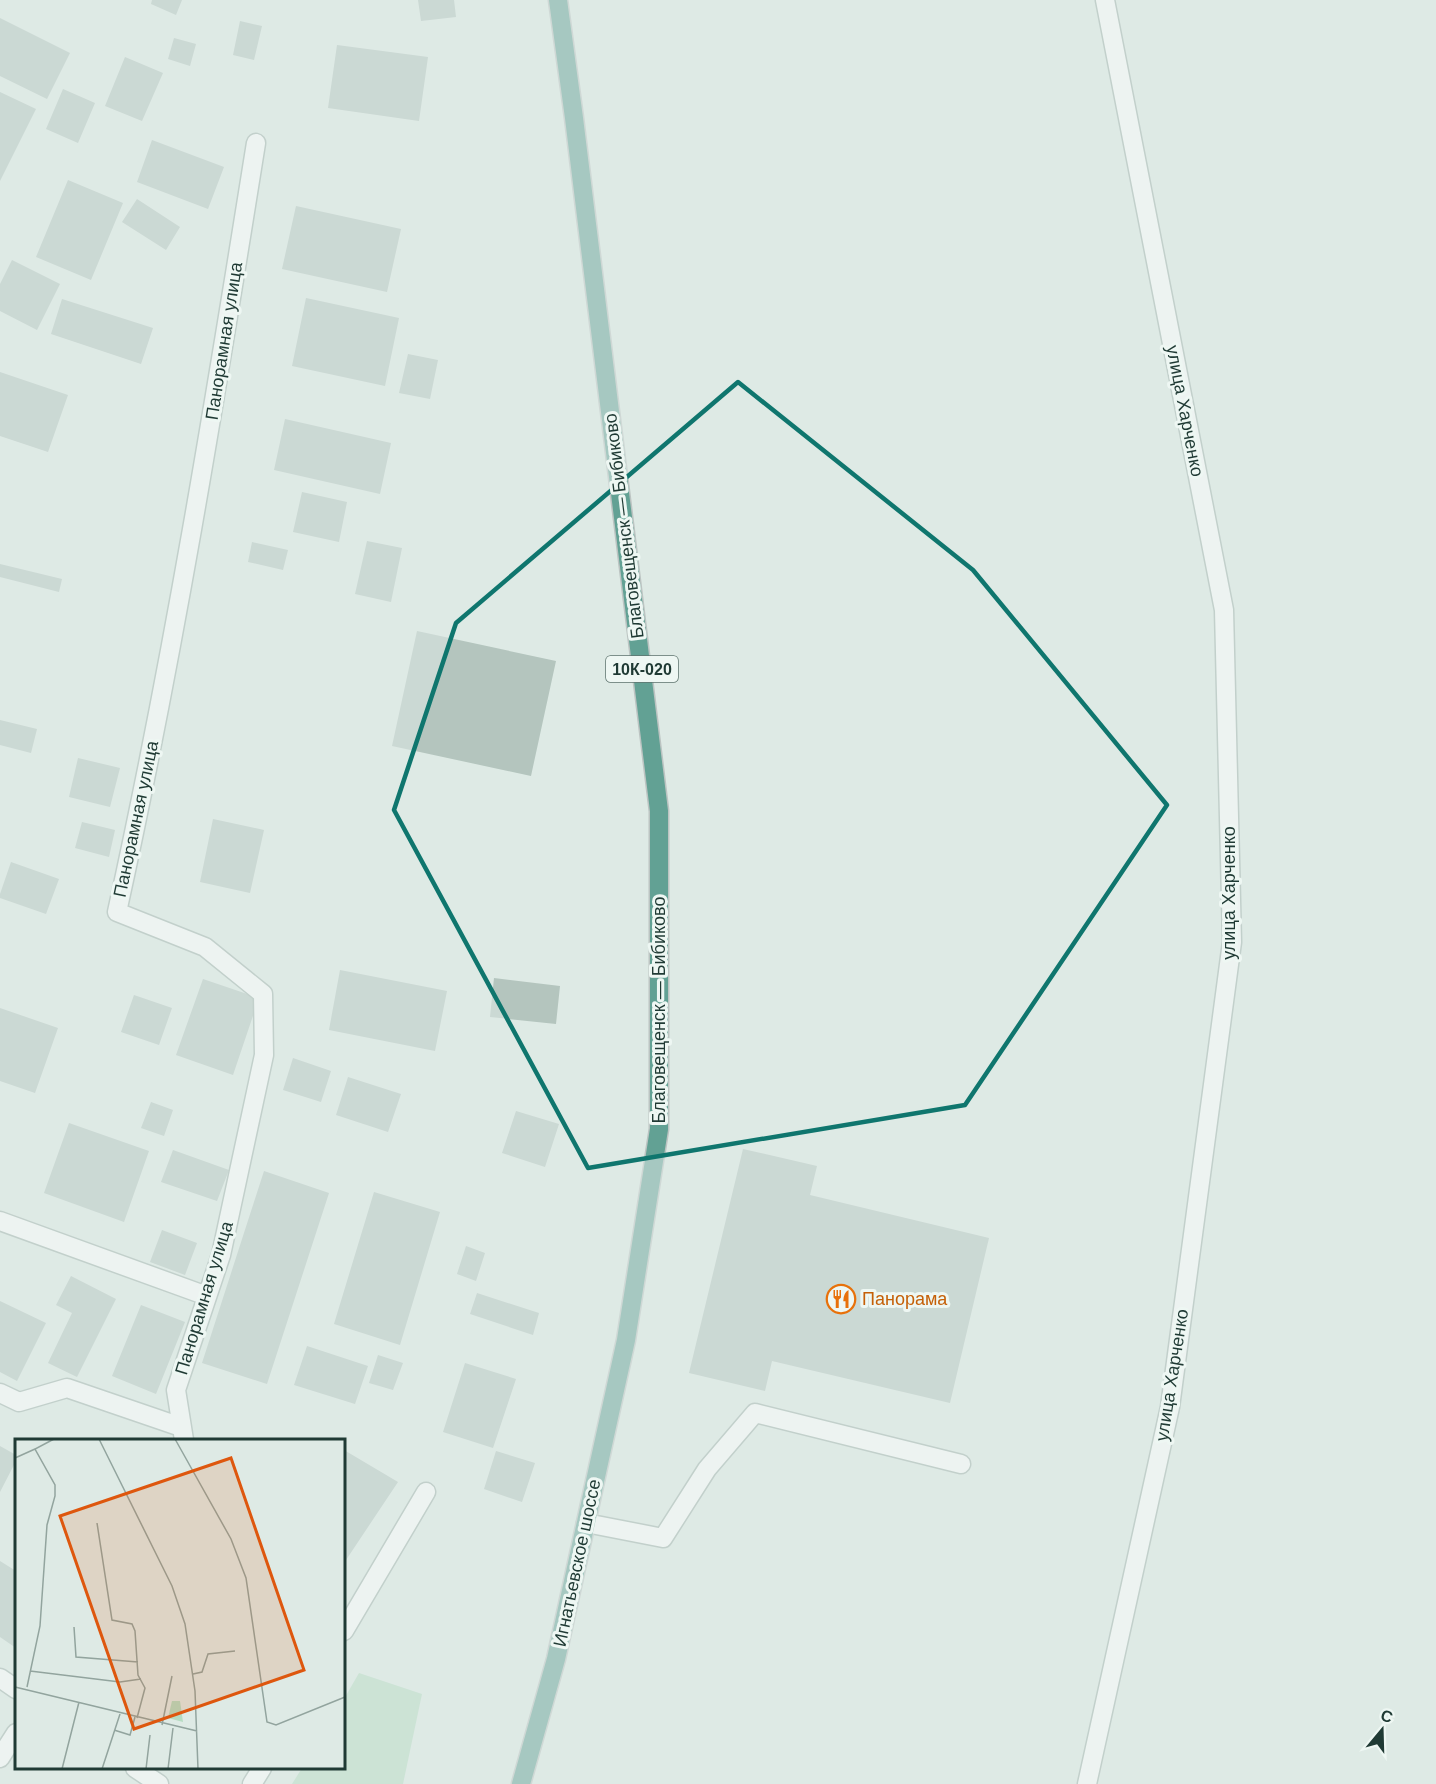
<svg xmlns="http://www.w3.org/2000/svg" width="1436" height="1784" font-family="Arial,sans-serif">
	<rect width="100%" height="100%" fill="#deeae5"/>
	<path fill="#b6dcc2" d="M359 1673 422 1694 403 1784H292L302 1768H344V1699Z"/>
	<path fill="#b4c5be" d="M152 0H182L176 15 151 4Z
		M418 0H454L456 17 421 21Z
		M0 18 70 53 47 99 0 76Z
		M240 21 262 26 254 60 233 55Z
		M174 38 196 44 190 66 168 59Z
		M337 45 428 57 419 121 328 108Z
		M125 57 163 73 142 121 105 106Z
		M63 89 95 103 78 143 46 129Z
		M0 92 36 109 0 181Z
		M152 140 224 167 208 209 137 182Z
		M68 180 123 203 91 280 36 257Z
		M137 199 180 227 166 250 122 222Z
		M296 206 401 229 387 292 282 269Z
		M12 260 60 284 37 330 0 311V284Z
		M306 298 399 318 385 386 292 366Z
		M62 299 153 328 141 364 51 334Z
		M408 354 438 360 430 399 399 393Z
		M0 372 68 395 48 452 0 436Z
		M285 419 391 443 380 494 274 470Z
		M302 492 347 502 339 542 293 532Z
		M367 541 402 548 391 602 355 594Z
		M252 542 288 550 283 570 248 562Z
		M0 564 62 579 59 592 0 577Z
		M417 631 556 661 531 776 392 746Z
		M0 720 37 729 31 753 0 745Z
		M78 758 120 768 110 807 69 797Z
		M213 819 264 830 250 893 200 882Z
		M82 822 115 830 109 857 75 848Z
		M11 862 59 879 46 914 0 898V894Z
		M340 970 447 991 435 1051 329 1030Z
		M494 978 560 986 556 1024 490 1017Z
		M203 979 259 998 233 1075 176 1055Z
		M134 995 172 1008 159 1045 121 1032Z
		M0 1008 58 1028 35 1093 0 1081Z
		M293 1058 331 1071 321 1102 283 1090Z
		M348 1077 401 1094 388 1132 336 1115Z
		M151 1102 173 1110 164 1136 141 1128Z
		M516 1111 559 1124 545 1167 502 1153Z
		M69 1123 149 1151 124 1222 44 1193Z
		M743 1149 817 1166 810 1195 989 1238 950 1403 772 1361 765 1391 689 1373Z
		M173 1150 229 1170 217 1201 161 1182Z
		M264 1171 329 1193 267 1384 202 1363Z
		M374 1192 440 1212 400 1345 334 1324Z
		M162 1230 197 1243 185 1275 150 1262Z
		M466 1246 485 1253 476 1281 457 1274Z
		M71 1276 116 1299 77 1377 48 1363 72 1313 56 1305Z
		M477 1293 539 1313 533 1335 470 1314Z
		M0 1301 46 1323 17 1381 0 1372Z
		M141 1305 185 1322 156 1394 112 1376Z
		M307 1346 368 1366 355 1404 294 1385Z
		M378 1355 403 1363 393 1390 369 1383Z
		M465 1363 516 1379 493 1448 443 1432Z
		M0 1446 16 1455V1461L0 1492Z
		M344 1450 398 1482 344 1563Z
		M496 1451 535 1463 522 1502 484 1489Z
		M0 1561 16 1571V1648L0 1637Z"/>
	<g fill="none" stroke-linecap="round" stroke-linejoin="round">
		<g stroke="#a1b2ac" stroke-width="21">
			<path id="minor" d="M0 1221 207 1296
				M0 1393 19 1402 67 1388 181 1427
				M184 1440 176 1390 221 1255 264 1055 263 994 205 947 117 912C173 658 215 400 256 143
				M586 1523 663 1538 707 1469 755 1413 961 1464
				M344 1631 426 1492
				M0 1678 16 1689
				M0 1758 16 1733
				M135 1768 159 1784
				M252 1784 262 1768
				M1087 1784 1170 1407 1232 942 1224 610 1105 0"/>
		</g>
		<g stroke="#bcc4c2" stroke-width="21">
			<path id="major" d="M521 1784 556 1659 626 1340 659 1129V811L574 118 558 0"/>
		</g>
		<use href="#minor" stroke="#fff" stroke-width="18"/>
		<use href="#major" stroke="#62a194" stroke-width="18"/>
	</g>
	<path d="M0 0H1436V1784H0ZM738 382 973 570 1167 805 965 1105 588 1168 394 810 456 623Z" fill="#deeae5" fill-opacity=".55" fill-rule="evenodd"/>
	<path fill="none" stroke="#0f766e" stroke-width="4.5" stroke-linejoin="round" d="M738 382 973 570 1167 805 965 1105 588 1168 394 810 456 623Z"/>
	<defs>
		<g id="restaurant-ring" transform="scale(1.5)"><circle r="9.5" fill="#eef7f3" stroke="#e8710a" stroke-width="1.5"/><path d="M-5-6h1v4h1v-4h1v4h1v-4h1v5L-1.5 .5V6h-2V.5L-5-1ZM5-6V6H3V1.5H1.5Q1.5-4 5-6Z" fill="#e8710a"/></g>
	</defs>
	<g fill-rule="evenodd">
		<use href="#restaurant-ring" x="841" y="1299"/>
	</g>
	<g text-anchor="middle" stroke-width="6" stroke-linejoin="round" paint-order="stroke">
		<rect fill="#eef7f3" stroke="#5d736d" stroke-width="1.5" x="606" y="656" width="72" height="26" rx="4.5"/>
		<g font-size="16" font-weight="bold" fill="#1f3a34">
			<text x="642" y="675">10К-020</text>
		</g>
		<g font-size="18" fill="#1f3a34" stroke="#eef7f3">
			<text transform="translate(224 341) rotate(-81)" y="6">Панорамная улица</text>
			<text transform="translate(1185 411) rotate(79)" y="6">улица Харченко</text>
			<text transform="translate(624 526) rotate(-97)" y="6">Благовещенск — Бибиково</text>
			<text transform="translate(136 819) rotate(-78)" y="6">Панорамная улица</text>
			<text transform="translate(1229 893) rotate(-90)" y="6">улица Харченко</text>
			<text transform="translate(659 1010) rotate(-90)" y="6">Благовещенск — Бибиково</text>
			<text transform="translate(204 1298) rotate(-73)" y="6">Панорамная улица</text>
			<text transform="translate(1172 1375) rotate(-81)" y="6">улица Харченко</text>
			<text transform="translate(577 1563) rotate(-78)" y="6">Игнатьевское шоссе</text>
		</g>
		<g font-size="18" fill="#c56008" stroke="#eef7f3" text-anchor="start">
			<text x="862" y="1305">Панорама</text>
		</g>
	</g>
	<g transform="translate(15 1439)">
		<rect width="330" height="330" fill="#deeae5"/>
		<path d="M157 262H165L168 283 153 279Z" fill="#b6dcc2"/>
		<path fill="none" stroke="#92a49e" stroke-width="1.5" d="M84 0 157 147 170 185 180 252 183 330M160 0 216 100 231 139 252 283 261 286 330 258M0 19 20 10M82 84 97 181 117 185 120 192 123 236 130 249 122 279M59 188 61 218 123 223M15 232 105 243 126 240M178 235 187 233 193 215 220 212M0 248 182 292M12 248 25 187 32 86 40 57V46L20 10 39 0M147 286 157 237M99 291 115 296 120 278M47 330 64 263M87 330 105 275M131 330 135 296M153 330 158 289"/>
		<path fill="#de570e" fill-opacity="0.15" stroke="#de570e" stroke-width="3" d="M216 19 289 231 119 290 45 77Z"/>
		<rect width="330" height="330" fill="none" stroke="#1f3a34" stroke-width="3"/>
	</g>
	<g transform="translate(1382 1730) rotate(19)" stroke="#eef7f3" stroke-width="4.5" paint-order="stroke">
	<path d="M0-4.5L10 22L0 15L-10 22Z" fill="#1f3a34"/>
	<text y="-9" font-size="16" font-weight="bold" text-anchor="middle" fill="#1f3a34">С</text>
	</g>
</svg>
